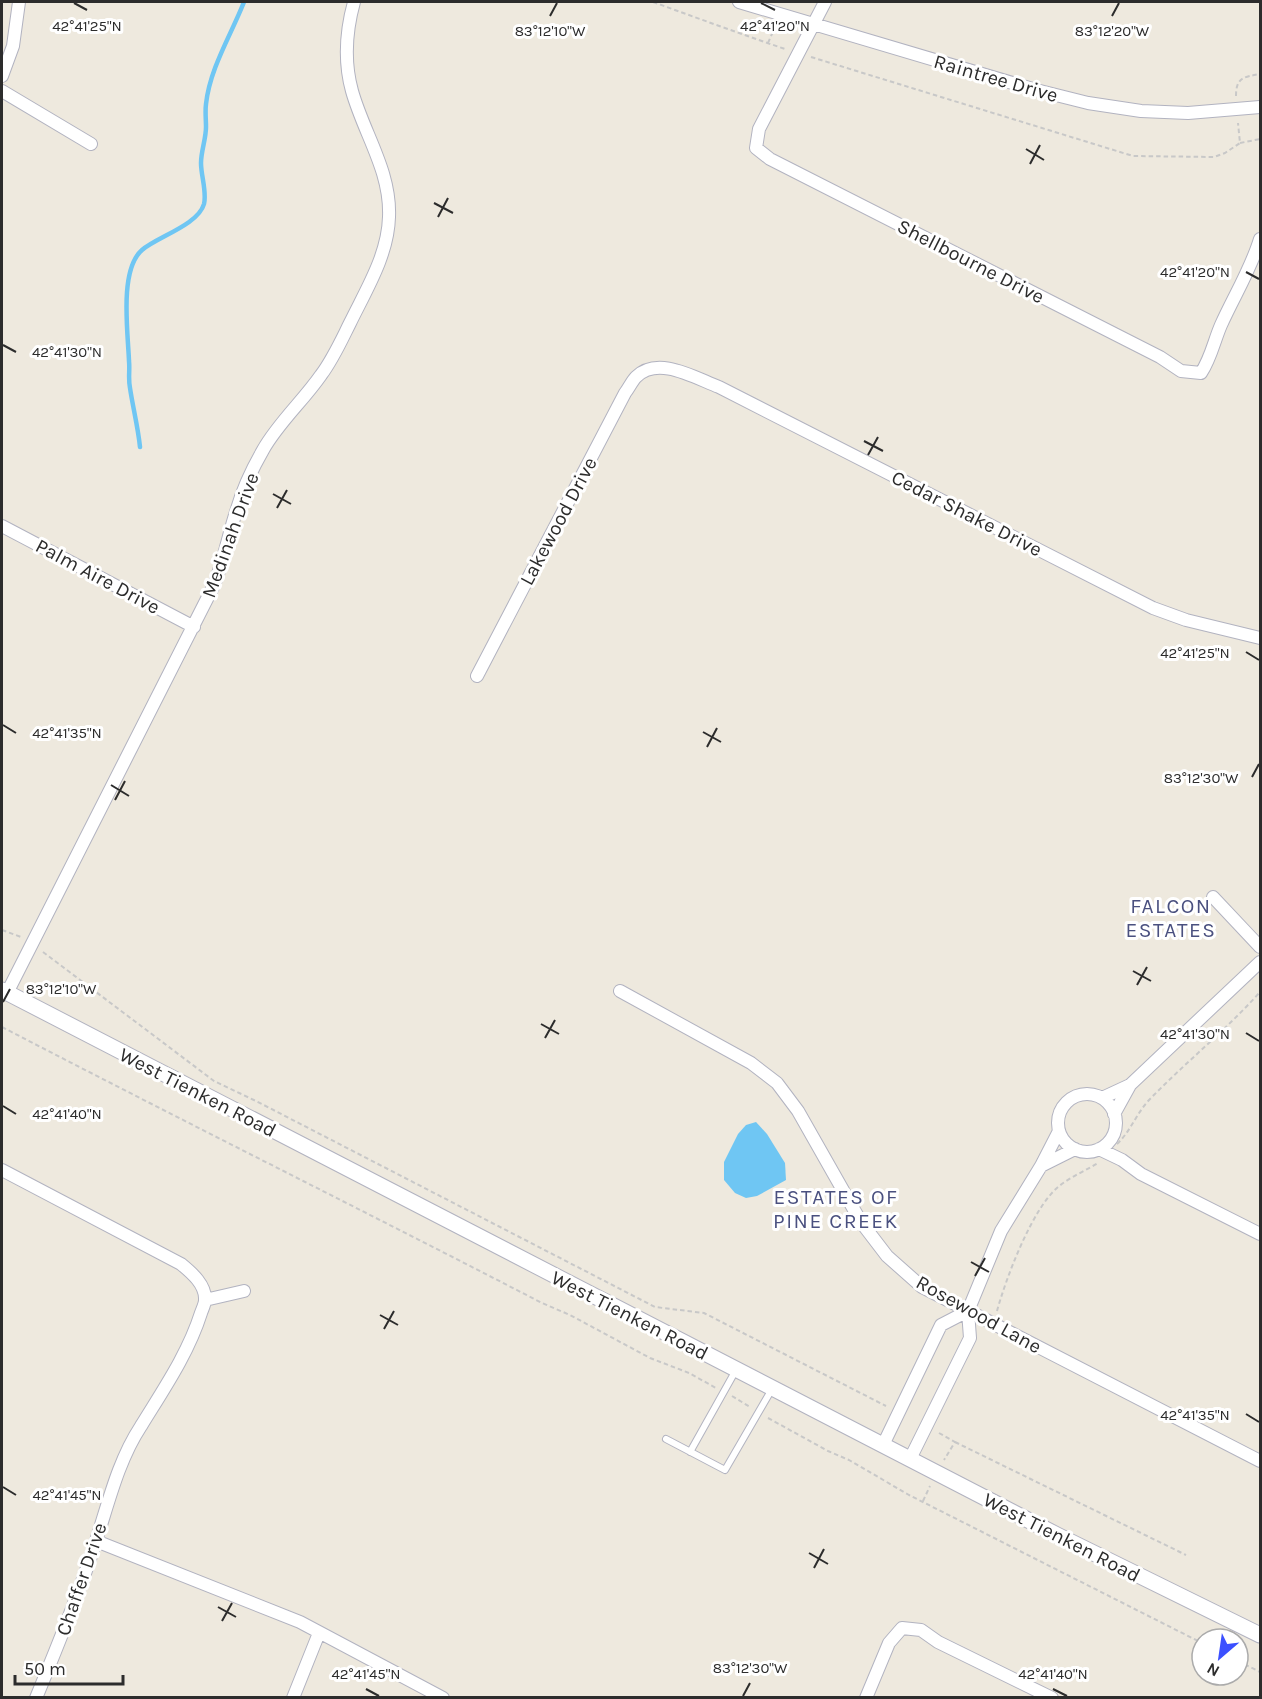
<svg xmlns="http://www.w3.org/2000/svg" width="1262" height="1699" font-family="Karla,sans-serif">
	<rect width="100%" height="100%" fill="#eee9de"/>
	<path fill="#6fc6f3" d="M756 1122 767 1134 785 1163 786 1180 757 1196 746 1198 735 1193 724 1180V1162L738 1134 746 1125Z"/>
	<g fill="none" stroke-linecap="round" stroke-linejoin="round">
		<path stroke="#6fc6f3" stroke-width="4.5" d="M140 447C138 427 133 408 130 388 128 379 130 370 129 361 128 333 119 270 142 250 157 237 198 225 204 204 207 192 201 176 201 163 201 151 206 139 206 127 206 119 205 112 206 104 210 68 231 35 244 2"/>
		<g stroke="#b2b3c0" stroke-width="8">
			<path id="service" d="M666 1439 725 1470 772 1389
				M690 1452 736 1370"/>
		</g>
		<g stroke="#b2b3c0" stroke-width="14">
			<path id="minor" d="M739 2 1036 90 1088 103 1141 111 1188 113 1260 107
				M825 2 759 129 756 148 770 159 1160 357 1181 371 1201 373C1211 358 1214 341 1221 325 1234 296 1251 269 1260 239
				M2 76 13 46 19 2
				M2 91 91 144
				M2 526 194 627
				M477 676 625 393C629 388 632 381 636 377 658 355 695 378 719 387L1153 608 1186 620 1260 638
				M1213 897 1260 947
				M620 991 751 1063 777 1083 798 1111 861 1222 887 1256 922 1287 1260 1461
				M7 993 213 587C224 562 228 535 237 509 243 488 252 469 263 450 278 423 303 401 321 375 333 359 341 341 350 323 366 290 388 255 389 217 391 171 364 134 352 91 344 62 346 31 354 2
				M1058 1123a29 29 0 1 1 58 0a29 29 0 1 1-58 0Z
				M1102 1098 1130 1085 1260 962
				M1114 1114 1130 1085
				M1099 1149 1122 1160 1141 1174 1260 1234
				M1041 1166 1075 1149
				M2 1170 181 1264C192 1273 206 1285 205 1300 205 1304 202 1310 201 1313 188 1354 163 1390 141 1426 116 1464 107 1510 92 1553 76 1602 56 1650 36 1698
				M205 1300 244 1291
				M883 1445 941 1325 968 1311
				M910 1459 970 1338 968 1311 1001 1231 1041 1166 1059 1131
				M96 1541 300 1622 443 1698
				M293 1698 319 1633
				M866 1698 889 1643 902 1628 921 1630 938 1642 1052 1698"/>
		</g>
		<g stroke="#b2b3c0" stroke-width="17">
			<path id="tertiary" d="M2 990 1057 1535 1260 1635"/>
		</g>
		<path stroke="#c8c8c8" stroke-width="2" stroke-dasharray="4.5 3" stroke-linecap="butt" d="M653 2C697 18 741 34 785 49
			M768 43 775 27
			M811 57 1133 156 1214 157 1225 153 1240 143 1238 123
			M1236 96C1236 77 1244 77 1260 74
			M1240 143 1260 139
			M2 930 21 937
			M43 952 214 1081 256 1101 655 1307 704 1313 886 1406
			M2 1027C181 1120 362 1210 542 1303L570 1315 650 1358 689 1373 716 1388
			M1117 1144C1131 1131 1137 1112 1150 1099 1186 1062 1226 1030 1260 992
			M997 1311C1006 1278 1032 1209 1058 1187 1070 1177 1085 1171 1098 1163
			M732 1396 750 1407
			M768 1418 828 1451 849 1460 909 1495 1202 1643
			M939 1433 955 1442 944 1460
			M955 1442 1186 1555
			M923 1501 930 1486
			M1238 1661 1260 1672"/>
		<use href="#service" stroke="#fff" stroke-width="6"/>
		<use href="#minor" stroke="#fff" stroke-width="12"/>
		<use href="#tertiary" stroke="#fff" stroke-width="15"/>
	</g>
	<path fill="none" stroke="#2c2c2c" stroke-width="2" d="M74 3 87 10M761 3 775 10M550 16 557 3M1112 16 1119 3M1026 149 1044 160M1030 164 1040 145M434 203 453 213M438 217 448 198M1246 272 1259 279M3 345 16 352M864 441 883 451M868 455 878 437M273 494 291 504M277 508 287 490M1246 652 1259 660M3 725 16 733M703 732 721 742M707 747 717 728M1252 777 1259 764M111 785 129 796M115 800 125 781M1133 971 1151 981M1137 985 1147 967M3 1002 10 989M541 1024 559 1034M1246 1033 1259 1041M545 1038 555 1020M3 1106 16 1114M971 1262 989 1272M975 1276 985 1258M380 1315 398 1325M384 1329 394 1311M1246 1414 1259 1422M3 1487 16 1495M809 1553 828 1564M814 1568 824 1549M218 1607 236 1617M222 1621 232 1603M366 1689 379 1696M1053 1689 1067 1696M743 1696 750 1683"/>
	<g text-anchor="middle" stroke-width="6" stroke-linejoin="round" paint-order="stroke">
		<g font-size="20" fill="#2c2c2c" stroke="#fff">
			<text transform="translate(996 78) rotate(16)" y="7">Raintree Drive</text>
			<text transform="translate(971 261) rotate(27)" y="7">Shellbourne Drive</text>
			<text transform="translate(967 513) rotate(27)" y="7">Cedar Shake Drive</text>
			<text transform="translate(558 521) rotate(-62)" y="7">Lakewood Drive</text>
			<text transform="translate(230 535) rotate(-70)" y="7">Medinah Drive</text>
			<text transform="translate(98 576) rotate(28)" y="7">Palm Aire Drive</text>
			<text transform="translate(198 1092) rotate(27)" y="7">West Tienken Road</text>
			<text transform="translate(979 1314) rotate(29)" y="7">Rosewood Lane</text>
			<text transform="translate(630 1315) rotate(27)" y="7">West Tienken Road</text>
			<text transform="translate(1062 1537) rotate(27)" y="7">West Tienken Road</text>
			<text transform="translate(81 1579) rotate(-71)" y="7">Chaffer Drive</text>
		</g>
		<g font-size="21" letter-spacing="1.5" fill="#4a507f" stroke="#fff">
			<text x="1171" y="913">FALCON<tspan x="1171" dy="24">ESTATES</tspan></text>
			<text x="836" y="1204">ESTATES OF<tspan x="836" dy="24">PINE CREEK</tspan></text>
		</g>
	</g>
	<g font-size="15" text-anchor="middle" fill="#2c2c2c" stroke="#fff" stroke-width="6" stroke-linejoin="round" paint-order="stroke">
		<text x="87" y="31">42°41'25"N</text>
		<text x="775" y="31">42°41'20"N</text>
		<text x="550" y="36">83°12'10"W</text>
		<text x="1112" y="36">83°12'20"W</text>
		<text x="1195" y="277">42°41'20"N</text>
		<text x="67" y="357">42°41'30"N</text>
		<text x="1195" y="658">42°41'25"N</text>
		<text x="67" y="738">42°41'35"N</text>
		<text x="1201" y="783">83°12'30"W</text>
		<text x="61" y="994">83°12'10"W</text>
		<text x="1195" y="1039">42°41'30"N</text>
		<text x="67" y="1119">42°41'40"N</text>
		<text x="1195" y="1420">42°41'35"N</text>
		<text x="67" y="1500">42°41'45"N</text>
		<text x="750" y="1673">83°12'30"W</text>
		<text x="366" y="1679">42°41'45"N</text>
		<text x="1053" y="1679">42°41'40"N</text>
	</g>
	<rect width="1262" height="1699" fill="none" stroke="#2c2c2c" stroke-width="6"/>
	<g transform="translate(1220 1657) rotate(209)"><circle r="28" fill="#ffffff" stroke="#ababab" stroke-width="1.5"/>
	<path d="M0-4.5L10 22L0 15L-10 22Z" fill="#3b50ff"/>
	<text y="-9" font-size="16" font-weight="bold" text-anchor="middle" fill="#2c2c2c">N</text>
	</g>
	<path d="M15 1675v9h108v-9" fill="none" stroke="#2c2c2c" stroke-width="3"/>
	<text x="24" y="1675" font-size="18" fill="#2c2c2c" stroke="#ffffff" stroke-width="4.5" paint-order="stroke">50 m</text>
</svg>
